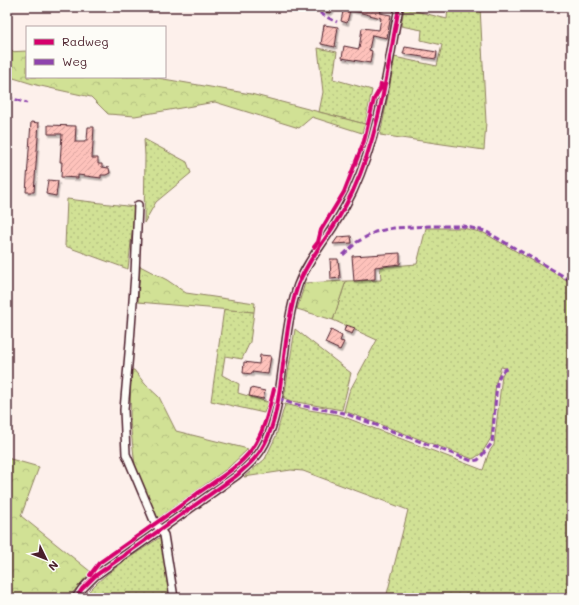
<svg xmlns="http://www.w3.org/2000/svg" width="579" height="605" font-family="Mali,sans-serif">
	<defs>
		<pattern id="grass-dots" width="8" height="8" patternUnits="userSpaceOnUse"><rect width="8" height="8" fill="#d1e195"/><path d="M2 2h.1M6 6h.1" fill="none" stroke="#b5c181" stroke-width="1.8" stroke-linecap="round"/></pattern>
		<pattern id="forest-crowns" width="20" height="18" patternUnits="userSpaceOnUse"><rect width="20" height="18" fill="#d1e195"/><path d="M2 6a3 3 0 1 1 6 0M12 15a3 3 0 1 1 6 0" fill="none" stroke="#b5c181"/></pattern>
		<pattern id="building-hatch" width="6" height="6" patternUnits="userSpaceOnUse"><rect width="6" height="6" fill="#fec2bb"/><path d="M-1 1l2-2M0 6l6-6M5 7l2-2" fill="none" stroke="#dba6a1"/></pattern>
		<filter id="shadow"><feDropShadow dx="1.5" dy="2.5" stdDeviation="0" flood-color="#0004"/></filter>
	</defs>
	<rect width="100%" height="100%" fill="#fdf0eb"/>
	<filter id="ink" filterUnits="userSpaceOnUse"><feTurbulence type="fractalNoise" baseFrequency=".025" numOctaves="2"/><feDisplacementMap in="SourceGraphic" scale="8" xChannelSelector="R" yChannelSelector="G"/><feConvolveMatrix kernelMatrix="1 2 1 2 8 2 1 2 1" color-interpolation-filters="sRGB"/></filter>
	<g filter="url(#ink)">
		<path fill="url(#grass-dots)" stroke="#8e8060" d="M448 7H480L486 122 484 150 380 135 389 91 394 57 437 66 442 45 421 40 422 30 401 26 404 8 447 19Z
			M318 48 337 52 333 79 372 90 365 124 319 112 323 92Z
			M144 139 187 162 191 173 156 202 144 223 145 156Z
			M67 199 135 207 128 269 65 246Z
			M426 228H463L484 233 572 283V598H386L408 510 303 471 291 470 244 477 265 459 276 436 285 404 309 410 339 415 483 470 489 452 494 445 502 375 506 368 501 367 496 382 491 438 482 453 473 459 344 411 349 392 377 340 333 320 346 281 381 280 380 267 417 264Z
			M224 309 254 312 250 342 242 359 225 356 222 375 239 384 238 393 268 402 264 413 211 401Z
			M295 329 351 373 342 410 291 401 284 398Z
			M162 536 172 598H84C98 576 140 551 162 536Z"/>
		<path fill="url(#forest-crowns)" stroke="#8e8060" d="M27 51V77H152L251 94 365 124 362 133 312 117 299 128 215 102 135 116 108 114 91 97 36 85 7 76V52Z
			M140 266 167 280 186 293 255 303 254 312 138 302Z
			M346 281 333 320 297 309 305 283Z
			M131 370H134L145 384 159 397 176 431 248 449 228 468 157 519 135 466 130 421Z
			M7 458 39 467 21 516 91 572 68 598H7Z"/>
		<path fill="url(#building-hatch)" stroke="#4a1f2b" filter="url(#shadow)" d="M321 7H336L330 13 325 12Z
			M344 7H382L380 13 391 15 387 38 372 35 369 50 372 51 370 63 342 58 344 46 359 49 362 28 379 30 381 18 350 10 347 23 341 21Z
			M324 25 338 27 335 47 321 44Z
			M405 47 437 52 436 59 403 54Z
			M31 122 39 123 34 192H26Z
			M48 125 76 126 75 142H85V140H87L88 127H94L92 158H98V164H102V167L109 168 110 173 106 175H101V178L78 175V178L61 177 62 162H60L62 134H48Z
			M48 180 58 181 56 196 46 194Z
			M351 236 352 243 333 244 338 237Z
			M400 253V264L375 267V279L354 281 352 256Z
			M330 259H338L340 278 331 279Z
			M346 325 355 328 352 334 344 331Z
			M331 330 342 336 340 341 344 342 340 350 325 343Z
			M260 355 271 356 268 374 252 372V374L243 373 244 362 259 364Z
			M251 388 265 391 263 399 249 396Z"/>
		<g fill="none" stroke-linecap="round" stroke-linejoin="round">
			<g stroke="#4a1f2b" stroke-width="10">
				<path id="minor" d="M138 205 135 274 130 342 124 410 126 454 155 523 164 535 174 598
					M76 598 82 589 95 576 236 476C245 468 255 460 261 450 273 431 277 409 280 387 285 354 287 317 298 285 305 267 316 252 327 236 337 222 345 207 353 191 380 132 387 71 399 7"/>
			</g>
			<use href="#minor" stroke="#fdfcf7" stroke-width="7"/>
			<path stroke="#8e44ad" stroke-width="3" stroke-dasharray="6 3" stroke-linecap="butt" d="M313 7C320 14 328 18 337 22
				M7 97 27 103
				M343 255 357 242 375 232 393 228 429 226H463L485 231 572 281
				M278 398 293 404 344 413 472 461 478 460 492 443 497 383 501 372 508 368"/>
			<g stroke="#fdfcf7" stroke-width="6">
				<path id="cycleway" d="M314 247 318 242 321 230 344 192 364 141 374 99 380 89 381 84
					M90 575 99 563C132 540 165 517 198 493 217 480 238 468 252 449 264 432 269 409 274 389
					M76 598 82 589 95 576 236 476C245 468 255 460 261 450 273 431 277 409 280 387 285 354 287 317 298 285 305 267 316 252 327 236 337 222 345 207 353 191 380 132 387 71 399 7"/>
			</g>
			<use href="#cycleway" stroke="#d6006c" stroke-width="4"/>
		</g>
	</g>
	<rect width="579" height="605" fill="none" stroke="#fdfcf7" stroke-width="24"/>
	<rect x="12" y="12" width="555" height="581" fill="none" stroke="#4a1f2b" stroke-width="1.5" filter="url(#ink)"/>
	<rect x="26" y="26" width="140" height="52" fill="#fdfcf7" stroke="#b5a4a5"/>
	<rect x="34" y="39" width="20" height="6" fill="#d6006c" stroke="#b5a4a5"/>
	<text x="62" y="46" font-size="12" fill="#4a1f2b">Radweg</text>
	<rect x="34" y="59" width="20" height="6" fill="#8e44ad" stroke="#b5a4a5"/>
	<text x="62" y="66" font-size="12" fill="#4a1f2b">Weg</text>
	<g transform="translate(46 559) rotate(133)" stroke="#fdfcf7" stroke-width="3" paint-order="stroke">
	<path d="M0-3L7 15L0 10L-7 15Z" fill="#4a1f2b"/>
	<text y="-6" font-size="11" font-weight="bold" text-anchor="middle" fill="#4a1f2b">N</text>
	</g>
</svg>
